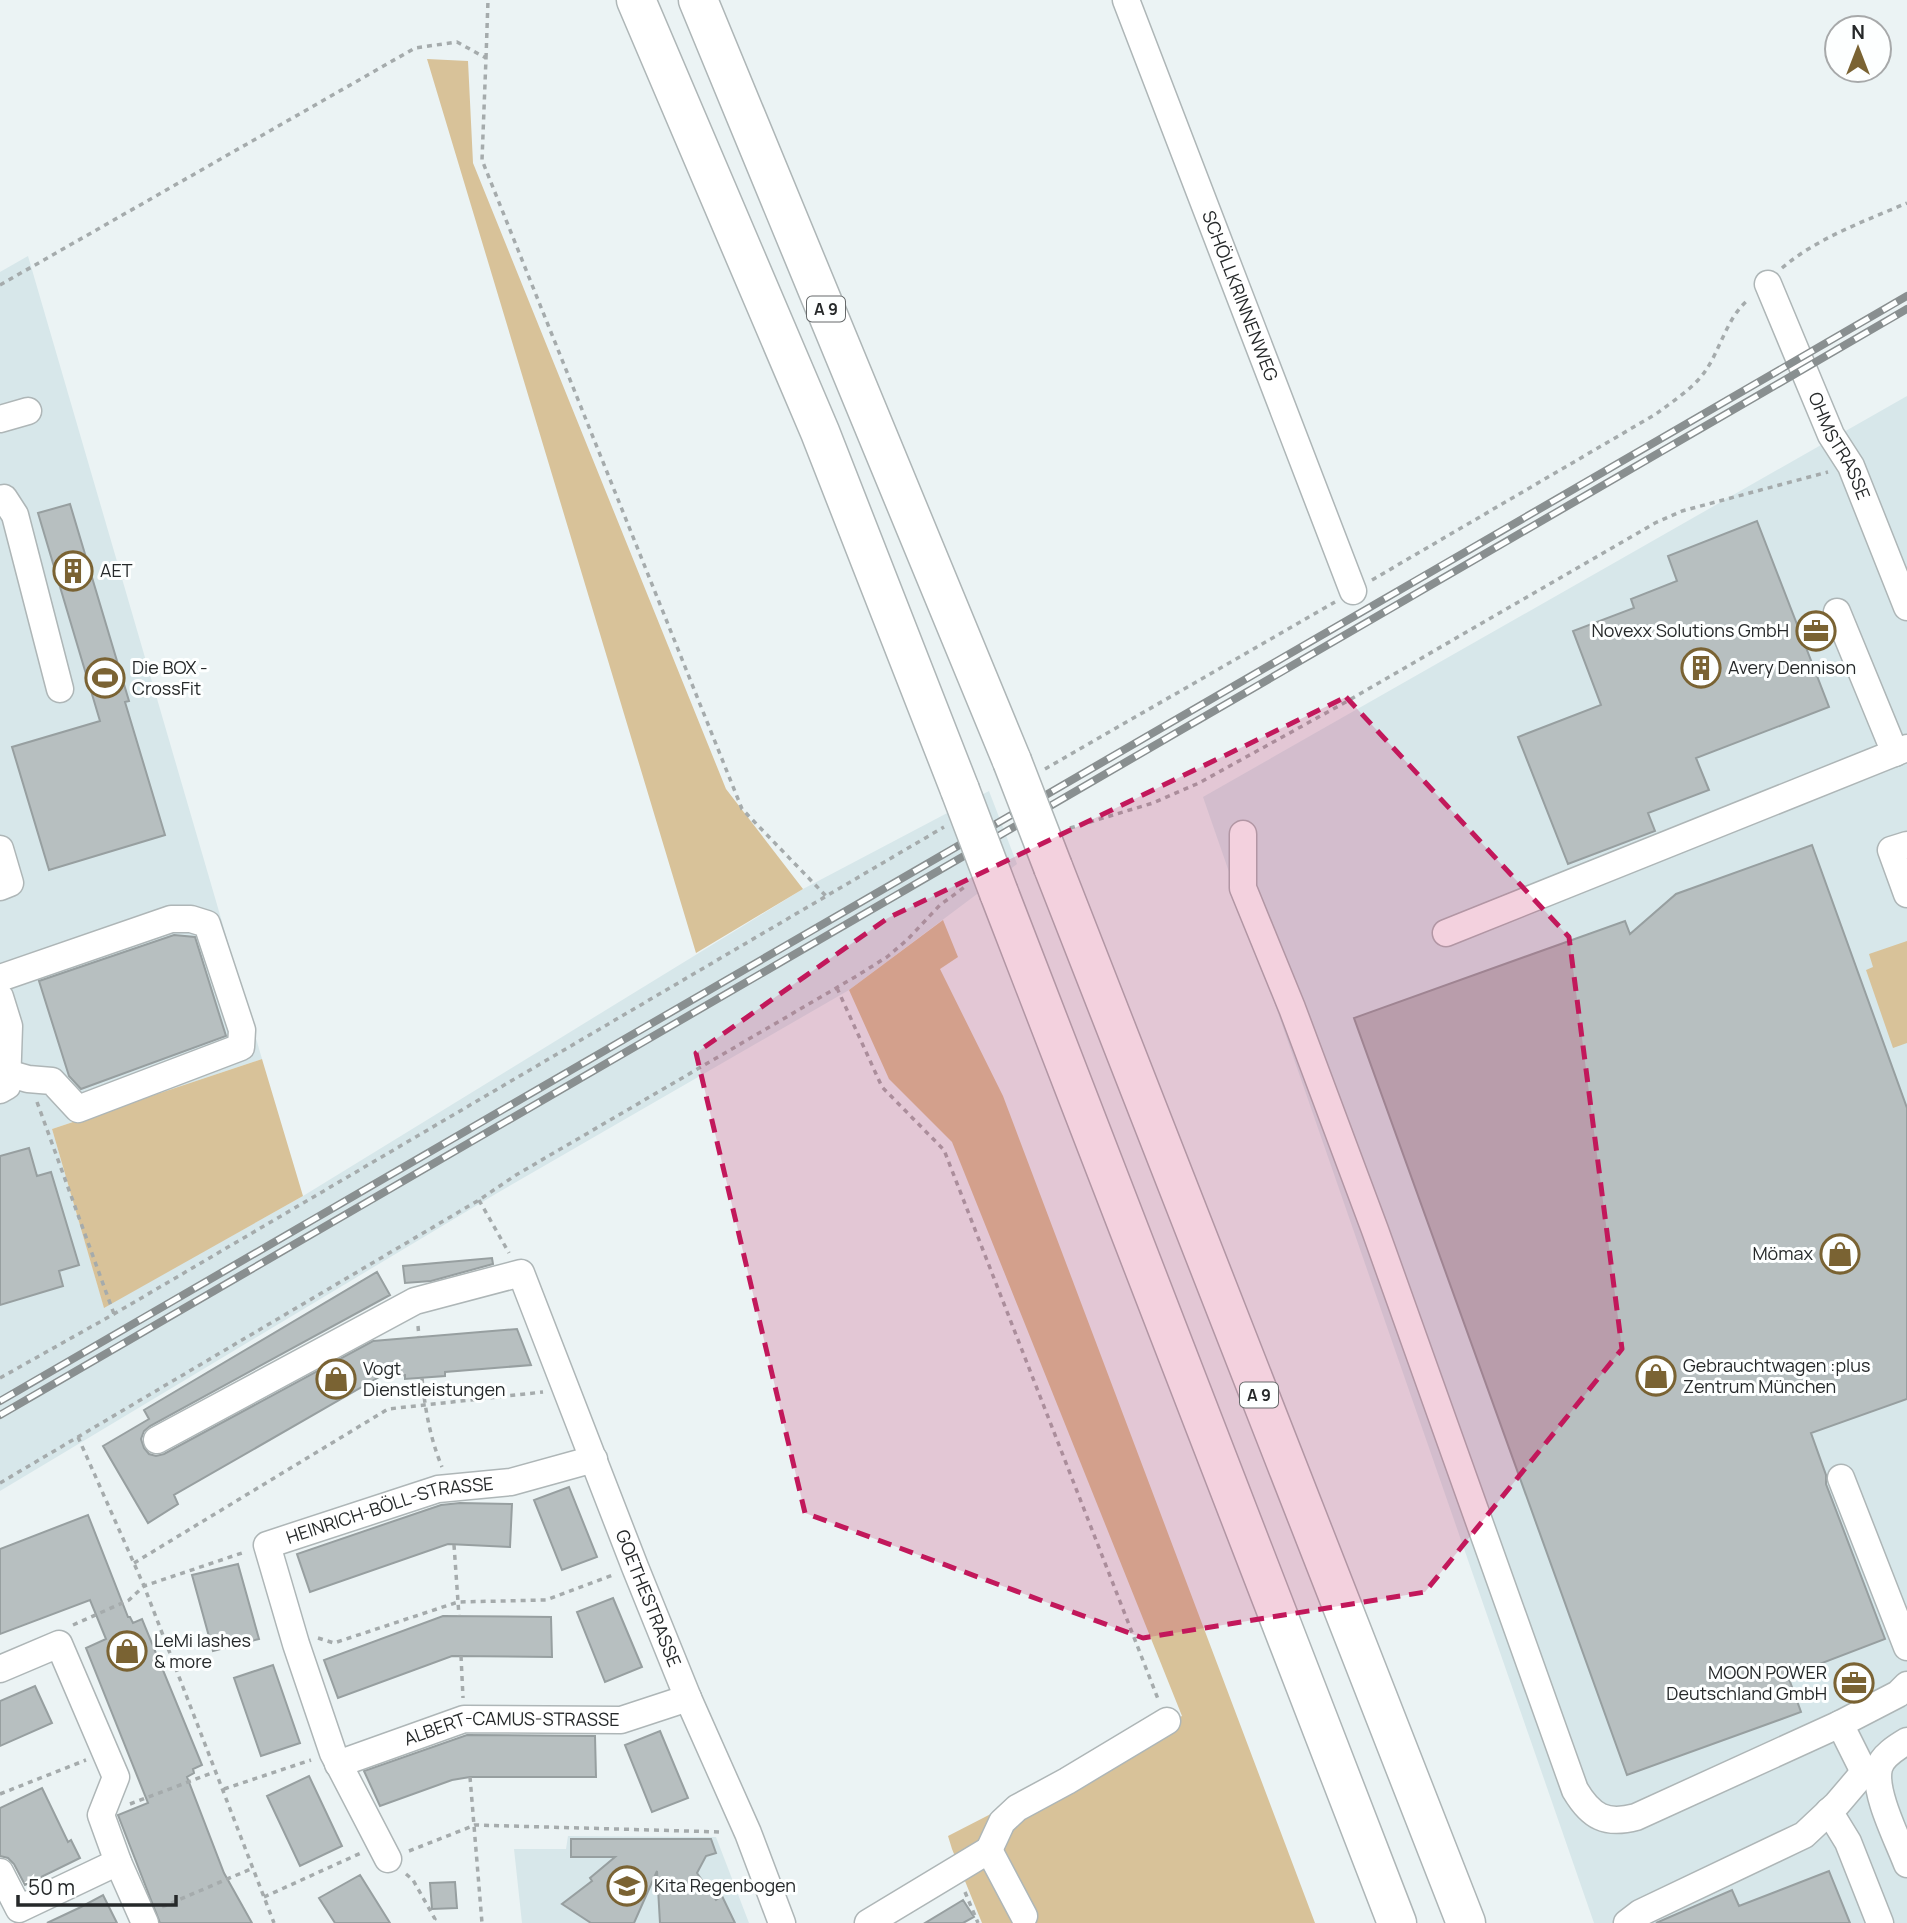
<svg xmlns="http://www.w3.org/2000/svg" width="1907" height="1923" font-family="Manrope,sans-serif">
	<rect width="100%" height="100%" fill="#ebf3f4"/>
	<path fill="#d7e7ea" d="M28 256 262 1059 52 1129 104 1307 303 1196 803 889 989 791 1017 864 849 990 499 1192 0 1491V272Z
		M1907 396V1923H1594L1203 797Z
		M568 1836 716 1837 749 1923H522L514 1849H566Z"/>
	<path fill="#d8c299" d="M427 59 468 61 473 163 726 789 803 889 696 953Z
		M943 920 958 957 940 969 1003 1096 1315 1923H982L952 1849 948 1836 1182 1716 952 1142 889 1079 849 990Z
		M1907 941V1043L1893 1048 1866 970 1873 967 1869 954Z
		M262 1059 303 1196 104 1308 52 1129Z"/>
	<path fill="#b7bfc0" stroke="#979fa0" stroke-width="2" d="M70 504 129 701 125 702 165 835 49 870 12 747 100 721 38 513Z
		M1757 521 1829 707 1696 758 1709 790 1648 813 1655 831 1568 864 1518 737 1601 705 1573 631 1634 608 1631 599 1677 581 1668 556Z
		M1812 845 1907 1108V1399L1811 1433 1826 1475V1484L1885 1639 1788 1676 1801 1712 1627 1775 1354 1018 1625 921 1630 934 1676 894Z
		M174 935 195 937 226 1036 81 1089 69 1076 39 981Z
		M29 1148 37 1176 51 1172 79 1265 59 1271 63 1286 0 1305V1156Z
		M492 1258 493 1264 431 1281 405 1283 403 1266Z
		M377 1272 390 1295 150 1426 144 1431 141 1439 144 1448 149 1454 156 1456 164 1454 373 1341 517 1329 531 1365 445 1372V1376L405 1379V1375L381 1376 174 1495 178 1504 148 1523 103 1446 149 1419 144 1410Z
		M569 1487 597 1557 562 1570 534 1500Z
		M460 1503 512 1504 510 1547 448 1544 310 1592 297 1554 441 1505Z
		M88 1515 128 1617H130L133 1623 142 1619 202 1765 193 1769 194 1773 187 1777 224 1873 252 1923H160L118 1815 148 1803 86 1648 106 1639 90 1600 0 1634V1549Z
		M238 1564 259 1639 213 1651 192 1575Z
		M613 1598 642 1667 605 1682 577 1612Z
		M443 1616 551 1617 552 1657 452 1656 338 1698 324 1660Z
		M273 1665 300 1743 261 1756 234 1678Z
		M35 1686 52 1723 0 1746V1701Z
		M660 1731 688 1798 652 1812 625 1745Z
		M467 1735 595 1736 596 1777H470L452 1780 380 1806 364 1771Z
		M309 1776 342 1846 300 1866 267 1796Z
		M42 1788 68 1842 71 1840 80 1858 25 1885 14 1864 8 1858 0 1856V1808Z
		M571 1839H711L716 1853 706 1856 697 1873 716 1900 722 1896 735 1923H660L657 1871 634 1923H591L562 1904 592 1881 590 1878 615 1857H571Z
		M1829 1871 1850 1923H1656L1732 1890 1739 1906Z
		M360 1875 390 1923H335L319 1898Z
		M455 1882 457 1908 432 1909 430 1883Z
		M103 1895 117 1923H47L81 1907Z
		M963 1900 974 1917 963 1923H925Z"/>
	<g fill="none" stroke-linecap="round" stroke-linejoin="round">
		<g stroke="#aeb6b7" stroke-width="29">
			<g id="minor">
				<path id="s1" d="M1126 0 1353 591"/>
				<path id="s2" d="M1768 284 1831 435 1851 466 1907 607"/>
				<path d="M0 419 28 411"/>
				<path d="M0 499 4 498 15 515 60 689"/>
				<path d="M1837 612 1895 753"/>
				<path d="M1243 834V888L1292 1008 1375 1230 1575 1790C1591 1817 1606 1825 1636 1817L1840 1724 1898 1694 1907 1685"/>
				<path d="M1907 845 1891 850 1907 894"/>
				<path d="M0 849 10 883 0 887"/>
				<path d="M1446 933 1907 748"/>
				<path d="M0 978 171 919H191L207 924 242 1030 241 1047 78 1109 52 1081 28 1079 7 1073"/>
				<path d="M0 997 9 1026 7 1086 0 1090"/>
				<path id="s3" d="M157 1440 415 1301 521 1273 635 1567 688 1698 748 1833 782 1923"/>
				<path d="M1841 1478 1907 1647"/>
				<path d="M0 1669 59 1644 116 1777 101 1815 118 1862 145 1923"/>
				<path d="M1840 1724 1865 1774"/>
				<path d="M1907 1741C1897 1747 1882 1756 1879 1768 1873 1792 1898 1840 1907 1864"/>
				<path id="s4" d="M338 1764 464 1719 621 1720 688 1698"/>
				<path d="M1829 1811 1848 1842 1880 1923"/>
				<path d="M989 1850 1002 1822 1017 1808 1067 1781 1167 1721"/>
				<path id="s5" d="M388 1859 333 1753 296 1644 267 1545 438 1489 511 1482 594 1459"/>
				<path d="M0 1872 19 1909 118 1862"/>
				<path d="M868 1923 989 1850 1024 1916"/>
				<path d="M1627 1923 1640 1913 1804 1835 1837 1804 1860 1777 1879 1766"/>
			</g>
		</g>
		<g stroke="#aeb6b7" stroke-width="41">
			<path id="highway" d="M636 0 820 432 960 790
				M698 0 1012 761
				M1053 867 1466 1923
				M999 893 1397 1923"/>
		</g>
		<path stroke="#a5abac" stroke-width="3.5" stroke-dasharray="5 5" stroke-linecap="butt" d="M486 58 488 0
			M1782 268C1817 238 1865 221 1907 203
			M0 285 415 48 457 42 486 58 482 160 742 809 826 896
			M1372 580 1656 414C1673 401 1694 388 1706 370 1721 348 1727 317 1749 299
			M1045 769 1335 602
			M1070 828 1153 803 1199 783 1344 703 1655 523 1682 511 1828 472
			M837 988 882 1087 944 1150 1158 1699
			M37 1102 114 1314
			M479 1200 509 1253
			M418 1326 419 1337
			M0 1378 114 1314 944 827
			M422 1378C425 1409 430 1438 442 1467
			M78 1437 144 1586 274 1923
			M0 1483 479 1200 516 1175 855 977 887 957 907 940 940 905 966 886
			M454 1545 459 1616
			M134 1563 388 1409 543 1392
			M73 1625 129 1600 144 1586 245 1552
			M318 1638 334 1643 458 1602 546 1600 613 1575
			M461 1656 463 1698
			M470 1777 482 1923
			M224 1789 311 1760
			M0 1794 86 1760
			M130 1804 217 1771
			M409 1851 475 1825 722 1832
			M406 1874 413 1880 435 1919 432 1923
			M965 1892 978 1923
			M264 1897 361 1853
			M162 1907 253 1868"/>
		<use href="#minor" stroke="#fff" stroke-width="26"/>
		<use href="#highway" stroke="#fff" stroke-width="38"/>
		<g stroke="#898f90" stroke-width="8">
			<path id="rail" d="M0 1401 1907 296
				M0 1415 1907 309"/>
		</g>
		<use href="#rail" stroke="#fdffff" stroke-width="5" stroke-dasharray="16" stroke-linecap="butt"/>
		<g stroke="#aeb6b7" stroke-width="41" stroke-linecap="butt">
			<path id="highway-bridge" d="M1012 761 1053 867
				M960 790 999 893"/>
		</g>
		<use href="#highway-bridge" stroke="#fff" stroke-width="38"/>
	</g>
	<path fill="#c2185b" fill-opacity="0.2" stroke="#c2185b" stroke-width="5" stroke-dasharray="14 9" stroke-linejoin="round" d="M1346 697 1569 937 1622 1349 1425 1592 1143 1638 805 1513 696 1053 888 918Z"/>
	<defs>
		<g id="building-ring" transform="scale(2.0125)"><circle r="9.5" fill="#fdffff" stroke="#7a6333" stroke-width="1.5"/><path d="M-4-6H4V6H1V3H-1V6H-4ZM-2.5-4.3h1.7v1.8h-1.7ZM.8-4.3h1.7v1.8H.8ZM-2.5-1h1.7V.8h-1.7ZM.8-1h1.7V.8H.8Z" fill="#7a6333"/></g>
		<g id="office-ring" transform="scale(2.0125)"><circle r="9.5" fill="#fdffff" stroke="#7a6333" stroke-width="1.5"/><path d="M-6-3h4V-5.5h4V-3h4V5H-6ZM-1-4.5V-3h2v-1.5ZM-6 0V1H6V0Z" fill="#7a6333"/></g>
		<g id="stadium-ring" transform="scale(2.0125)"><circle r="9.5" fill="#fdffff" stroke="#7a6333" stroke-width="1.5"/><path d="M0-5a6.5 5 0 1 0 0 10a6.5 5 0 1 0 0-10ZM-3.5-1.8h7v3.6h-7Z" fill="#7a6333"/></g>
		<g id="shop-ring" transform="scale(2.0125)"><circle r="9.5" fill="#fdffff" stroke="#7a6333" stroke-width="1.5"/><path d="M-5-2.5h2.3a2.7 3.5 0 0 1 5.4 0H5L5.5 6h-11ZM-1.5-2.5h3a1.5 2.3 0 0 0-3 0Z" fill="#7a6333"/></g>
		<g id="school-ring" transform="scale(2.0125)"><circle r="9.5" fill="#fdffff" stroke="#7a6333" stroke-width="1.5"/><path d="M0-5L7-2L0 1L-7-2ZM-4 1L0 2.5L4 1V4Q0 6-4 4Z" fill="#7a6333"/></g>
	</defs>
	<g fill-rule="evenodd">
		<use href="#building-ring" x="73" y="571"/>
		<use href="#office-ring" x="1816" y="631"/>
		<use href="#building-ring" x="1701" y="668"/>
		<use href="#stadium-ring" x="105" y="678"/>
		<use href="#shop-ring" x="1840" y="1254"/>
		<use href="#shop-ring" x="1656" y="1376"/>
		<use href="#shop-ring" x="336" y="1379"/>
		<use href="#shop-ring" x="127" y="1651"/>
		<use href="#office-ring" x="1854" y="1683"/>
		<use href="#school-ring" x="627" y="1886"/>
	</g>
	<g text-anchor="middle" stroke-width="6" stroke-linejoin="round" paint-order="stroke">
		<g fill="#fdffff" stroke="#66696a" stroke-width="2">
			<rect x="807" y="296.5" width="38" height="25" rx="5"/>
			<rect x="1240" y="1382.5" width="38" height="25" rx="5"/>
		</g>
		<g font-size="16" font-weight="bold" fill="#26292a">
			<text x="826" y="315">A 9</text>
			<text x="1259" y="1401">A 9</text>
		</g>
		<g font-size="18" fill="#26292a" stroke="#fdffff">
			<text dy="6" stroke="none"><textPath href="#s1" startOffset="317">SCHÖLLKRINNENWEG</textPath></text>
			<text dy="6" stroke="none"><textPath href="#s2" startOffset="177">OHMSTRASSE</textPath></text>
			<text dy="6" stroke="none"><textPath href="#s5" startOffset="466">HEINRICH-BÖLL-STRASSE</textPath></text>
			<text dy="6" stroke="none"><textPath href="#s3" startOffset="752">GOETHESTRASSE</textPath></text>
			<text dy="6" stroke="none"><textPath href="#s4" startOffset="180">ALBERT-CAMUS-STRASSE</textPath></text>
		</g>
		<g font-size="18" fill="#26292a" stroke="#fdffff" text-anchor="start">
			<text x="100" y="577">AET</text>
			<text x="1789" y="637" text-anchor="end">Novexx Solutions GmbH</text>
			<text x="132" y="674">Die BOX -<tspan x="132" dy="21">CrossFit</tspan></text>
			<text x="1728" y="674">Avery Dennison</text>
			<text x="1813" y="1260" text-anchor="end">Mömax</text>
			<text x="1683" y="1372">Gebrauchtwagen :plus<tspan x="1683" dy="21">Zentrum München</tspan></text>
			<text x="363" y="1375">Vogt<tspan x="363" dy="21">Dienstleistungen</tspan></text>
			<text x="154" y="1647">LeMi lashes<tspan x="154" dy="21">&amp; more</tspan></text>
			<text x="1827" y="1679" text-anchor="end">MOON POWER<tspan x="1827" dy="21">Deutschland GmbH</tspan></text>
			<text x="654" y="1892">Kita Regenbogen</text>
		</g>
	</g>
	<g transform="translate(1858 49)"><circle r="33" fill="#fdffff" stroke="#a7a9aa" stroke-width="2"/>
	<path d="M0-5L12 26L0 18L-12 26Z" fill="#7a6333"/>
	<text y="-10" font-size="19" font-weight="bold" text-anchor="middle" fill="#26292a">N</text>
	</g>
	<path d="M18 1895v10h158v-10" fill="none" stroke="#26292a" stroke-width="3.5"/>
	<text x="28" y="1895" font-size="21" fill="#26292a" stroke="#fdffff" stroke-width="5" paint-order="stroke">50 m</text>
</svg>
